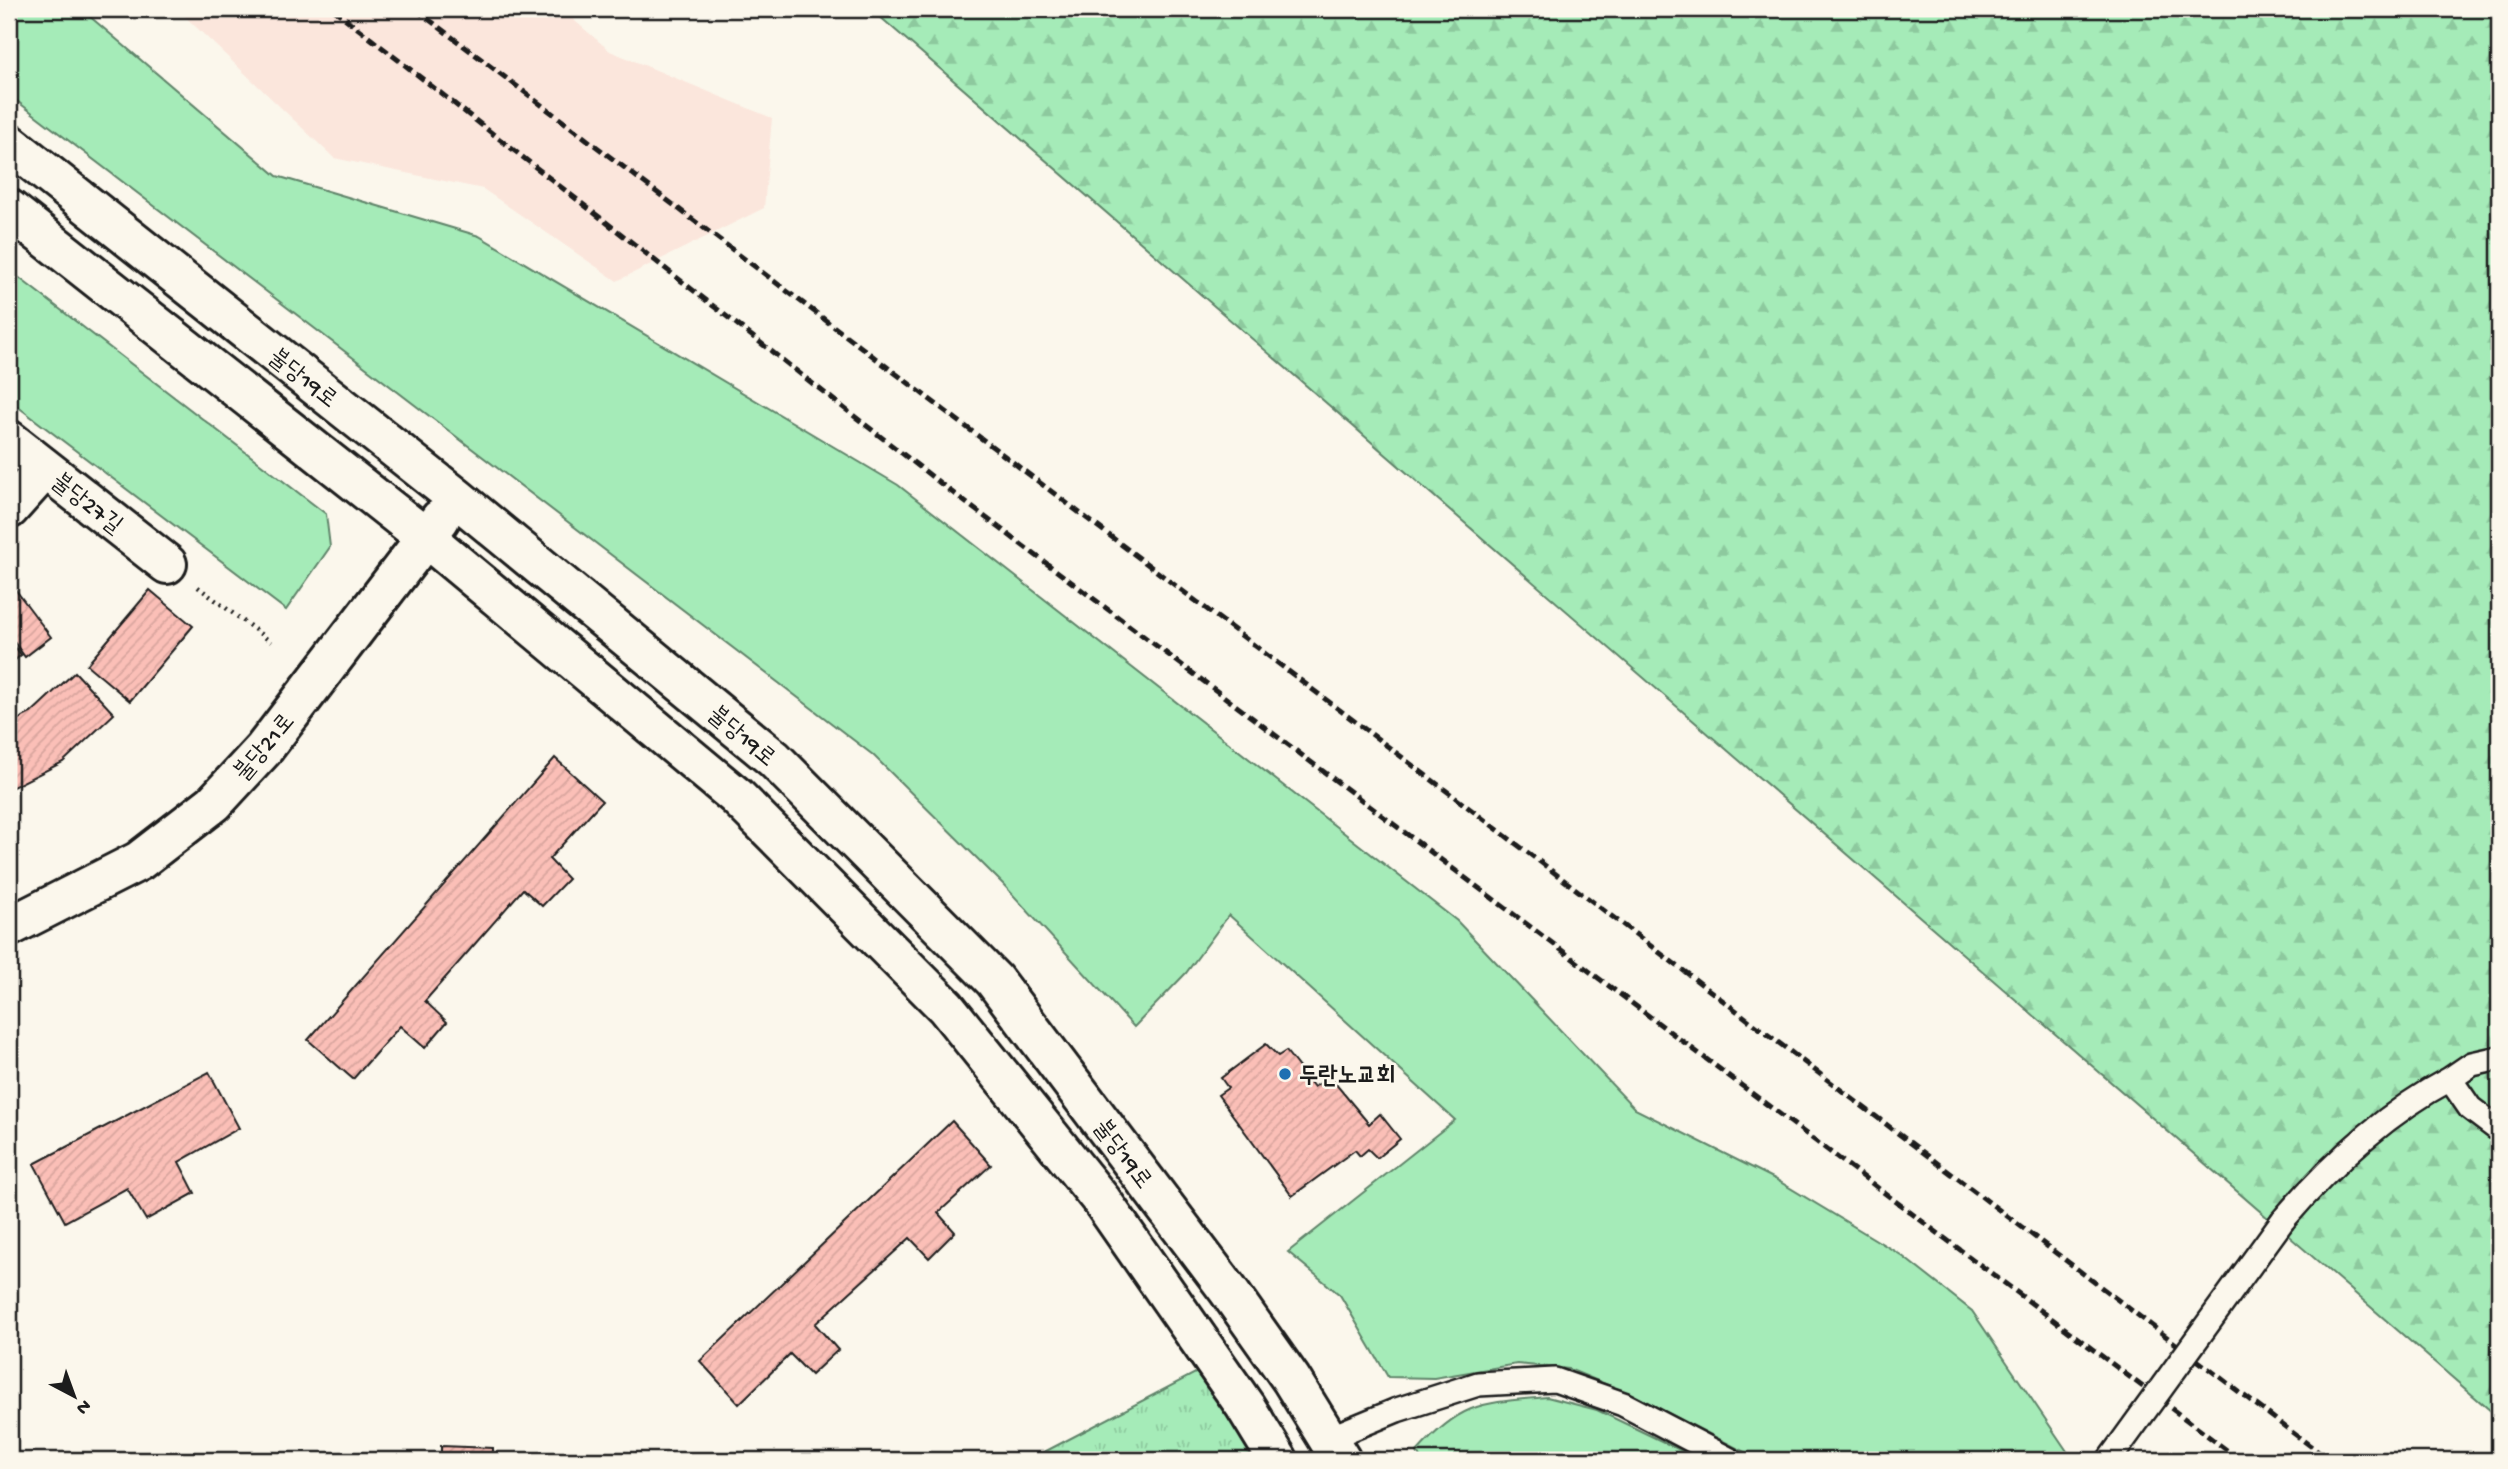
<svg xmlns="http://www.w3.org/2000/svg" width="2508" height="1469" font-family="'Gochi Hand','Poor Story',sans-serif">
	<defs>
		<pattern id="forest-firs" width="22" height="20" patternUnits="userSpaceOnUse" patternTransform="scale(1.75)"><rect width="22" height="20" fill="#a5ebb8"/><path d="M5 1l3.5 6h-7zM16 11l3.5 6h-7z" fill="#8dc99e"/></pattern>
		<pattern id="park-tufts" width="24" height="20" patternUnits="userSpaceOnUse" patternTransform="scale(1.75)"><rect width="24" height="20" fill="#a5ebb8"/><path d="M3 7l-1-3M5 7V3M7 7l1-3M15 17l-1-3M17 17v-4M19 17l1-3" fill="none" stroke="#8dc99e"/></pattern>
		<pattern id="building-hatch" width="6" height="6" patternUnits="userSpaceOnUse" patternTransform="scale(1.75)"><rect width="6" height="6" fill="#fbbfb7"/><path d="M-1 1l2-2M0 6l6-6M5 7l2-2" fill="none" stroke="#d7a49d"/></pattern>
	</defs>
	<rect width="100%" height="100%" fill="#fbf7ec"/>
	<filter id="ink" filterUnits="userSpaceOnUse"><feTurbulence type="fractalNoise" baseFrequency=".0143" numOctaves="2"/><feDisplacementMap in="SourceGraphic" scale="14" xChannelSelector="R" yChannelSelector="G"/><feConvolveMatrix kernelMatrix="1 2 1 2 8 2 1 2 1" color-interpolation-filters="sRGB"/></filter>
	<g filter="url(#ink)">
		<path fill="#fbe6dc" d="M177 9H561L610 51 772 118 764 208 617 281 483 189 334 158Z"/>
		<path fill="#a5ebb8" stroke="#60846a" stroke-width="2" d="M9 9H81L277 176 479 236 898 485 1457 921 1635 1109 1775 1179 1901 1255 1972 1311 2073 1460H1760L1639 1398 1569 1369 1517 1364 1434 1378 1388 1377 1340 1295 1288 1252 1455 1120 1229 915 1186 973 1134 1027 1003 884 873 755 9 95Z
			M9 270 326 514 330 547 286 610 9 400Z
			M1547 1397 1597 1410 1701 1460H1421L1417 1452C1462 1401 1483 1403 1547 1397Z"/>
		<path fill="url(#forest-firs)" stroke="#60846a" stroke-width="2" d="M871 9H2499V1418Z"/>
		<path fill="url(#park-tufts)" stroke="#60846a" stroke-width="2" d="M1201 1370 1251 1453 1236 1460H1029Z"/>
		<path fill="url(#building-hatch)" stroke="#1c1c1c" stroke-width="2" d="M9 581 51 637 25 657 9 635Z
			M150 590 193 626 130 701 87 665Z
			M9 639 21 655 9 665Z
			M75 672 114 714 63 762 9 789V724L31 713Z
			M555 758 602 801 549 859 568 879 542 906 523 889 425 1001 447 1022 425 1048 400 1026 353 1079 308 1040Z
			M1266 1044 1278 1056 1286 1051 1314 1087 1330 1077 1369 1124 1380 1114 1400 1139 1377 1158 1368 1149 1360 1156 1355 1150 1292 1196 1218 1095 1228 1088 1221 1078Z
			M209 1072 239 1128 179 1162 195 1193 146 1220 127 1188 65 1222 34 1164Z
			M952 1121 991 1165 938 1213 955 1232 929 1258 910 1238 815 1324 838 1350 811 1375 790 1354 739 1404 700 1361Z
			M441 1446 493 1448V1459L503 1460H430L441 1458Z"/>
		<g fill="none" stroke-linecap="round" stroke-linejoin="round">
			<g stroke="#1c1c1c" stroke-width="28">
				<path id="service" d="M2450 1079 2472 1064 2499 1058
					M2283 1220C2330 1165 2386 1113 2450 1079L2470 1108 2499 1130
					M1327 1439 1397 1410 1478 1384 1555 1380 1623 1404 1730 1460"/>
			</g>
			<g stroke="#1c1c1c" stroke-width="44">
				<path id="minor" d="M9 440 167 564
					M9 509 45 469"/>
			</g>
			<g stroke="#1c1c1c" stroke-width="44">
				<path id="tertiary" d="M9 143 457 498 774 759 994 980 1228 1290 1291 1379 1341 1460
					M9 209 425 537 736 796 946 1007 1102 1201 1245 1406 1278 1460
					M9 927 139 861 214 803 263 750 440 519"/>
			</g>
			<path stroke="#1c1c1c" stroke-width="4.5" stroke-dasharray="2 5" stroke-linecap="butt" d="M198 587 271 642"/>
			<use href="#service" stroke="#fbf7ec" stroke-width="23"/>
			<use href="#minor" stroke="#fbf7ec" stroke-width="38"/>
			<use href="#tertiary" stroke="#fbf7ec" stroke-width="38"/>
			<path stroke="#1c1c1c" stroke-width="5" stroke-dasharray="10 5" stroke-linecap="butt" d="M333 9 949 490 2240 1460
				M415 9 2329 1460"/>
			<g stroke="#1c1c1c" stroke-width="28" stroke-linecap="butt">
				<path id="service-bridge" d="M2109 1460 2283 1220"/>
			</g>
			<use href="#service-bridge" stroke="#fbf7ec" stroke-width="23"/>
		</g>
	</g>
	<circle fill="#1f6fb2" stroke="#fbf7ec" stroke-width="2.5" cx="1285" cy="1074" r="7"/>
	<g text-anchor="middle" stroke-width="5" stroke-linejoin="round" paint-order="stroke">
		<g font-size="24" fill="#1c1c1c" stroke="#fbf7ec">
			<text transform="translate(304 377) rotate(38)" y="8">불당19로</text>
			<text transform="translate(88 502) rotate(38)" y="8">불당27길</text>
			<text transform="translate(743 735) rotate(40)" y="8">불당19로</text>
			<text transform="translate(263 746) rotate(-50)" y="8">불당21로</text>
			<text transform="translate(1124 1153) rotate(53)" y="8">불당19로</text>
		</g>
		<g font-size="24" font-weight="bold" fill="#1c1c1c" stroke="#fbf7ec" text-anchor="start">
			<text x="1299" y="1082">두란노교회</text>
		</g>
	</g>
	<rect width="2508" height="1469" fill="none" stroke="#fbf7ec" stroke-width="35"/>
	<rect x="18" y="18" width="2473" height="1434" fill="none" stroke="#1c1c1c" stroke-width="2.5" filter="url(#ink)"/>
	<g transform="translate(74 1396) rotate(139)" stroke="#fbf7ec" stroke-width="5" paint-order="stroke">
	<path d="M0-5L12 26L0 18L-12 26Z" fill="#1c1c1c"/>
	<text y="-10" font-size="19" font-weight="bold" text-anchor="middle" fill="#1c1c1c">N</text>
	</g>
</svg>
